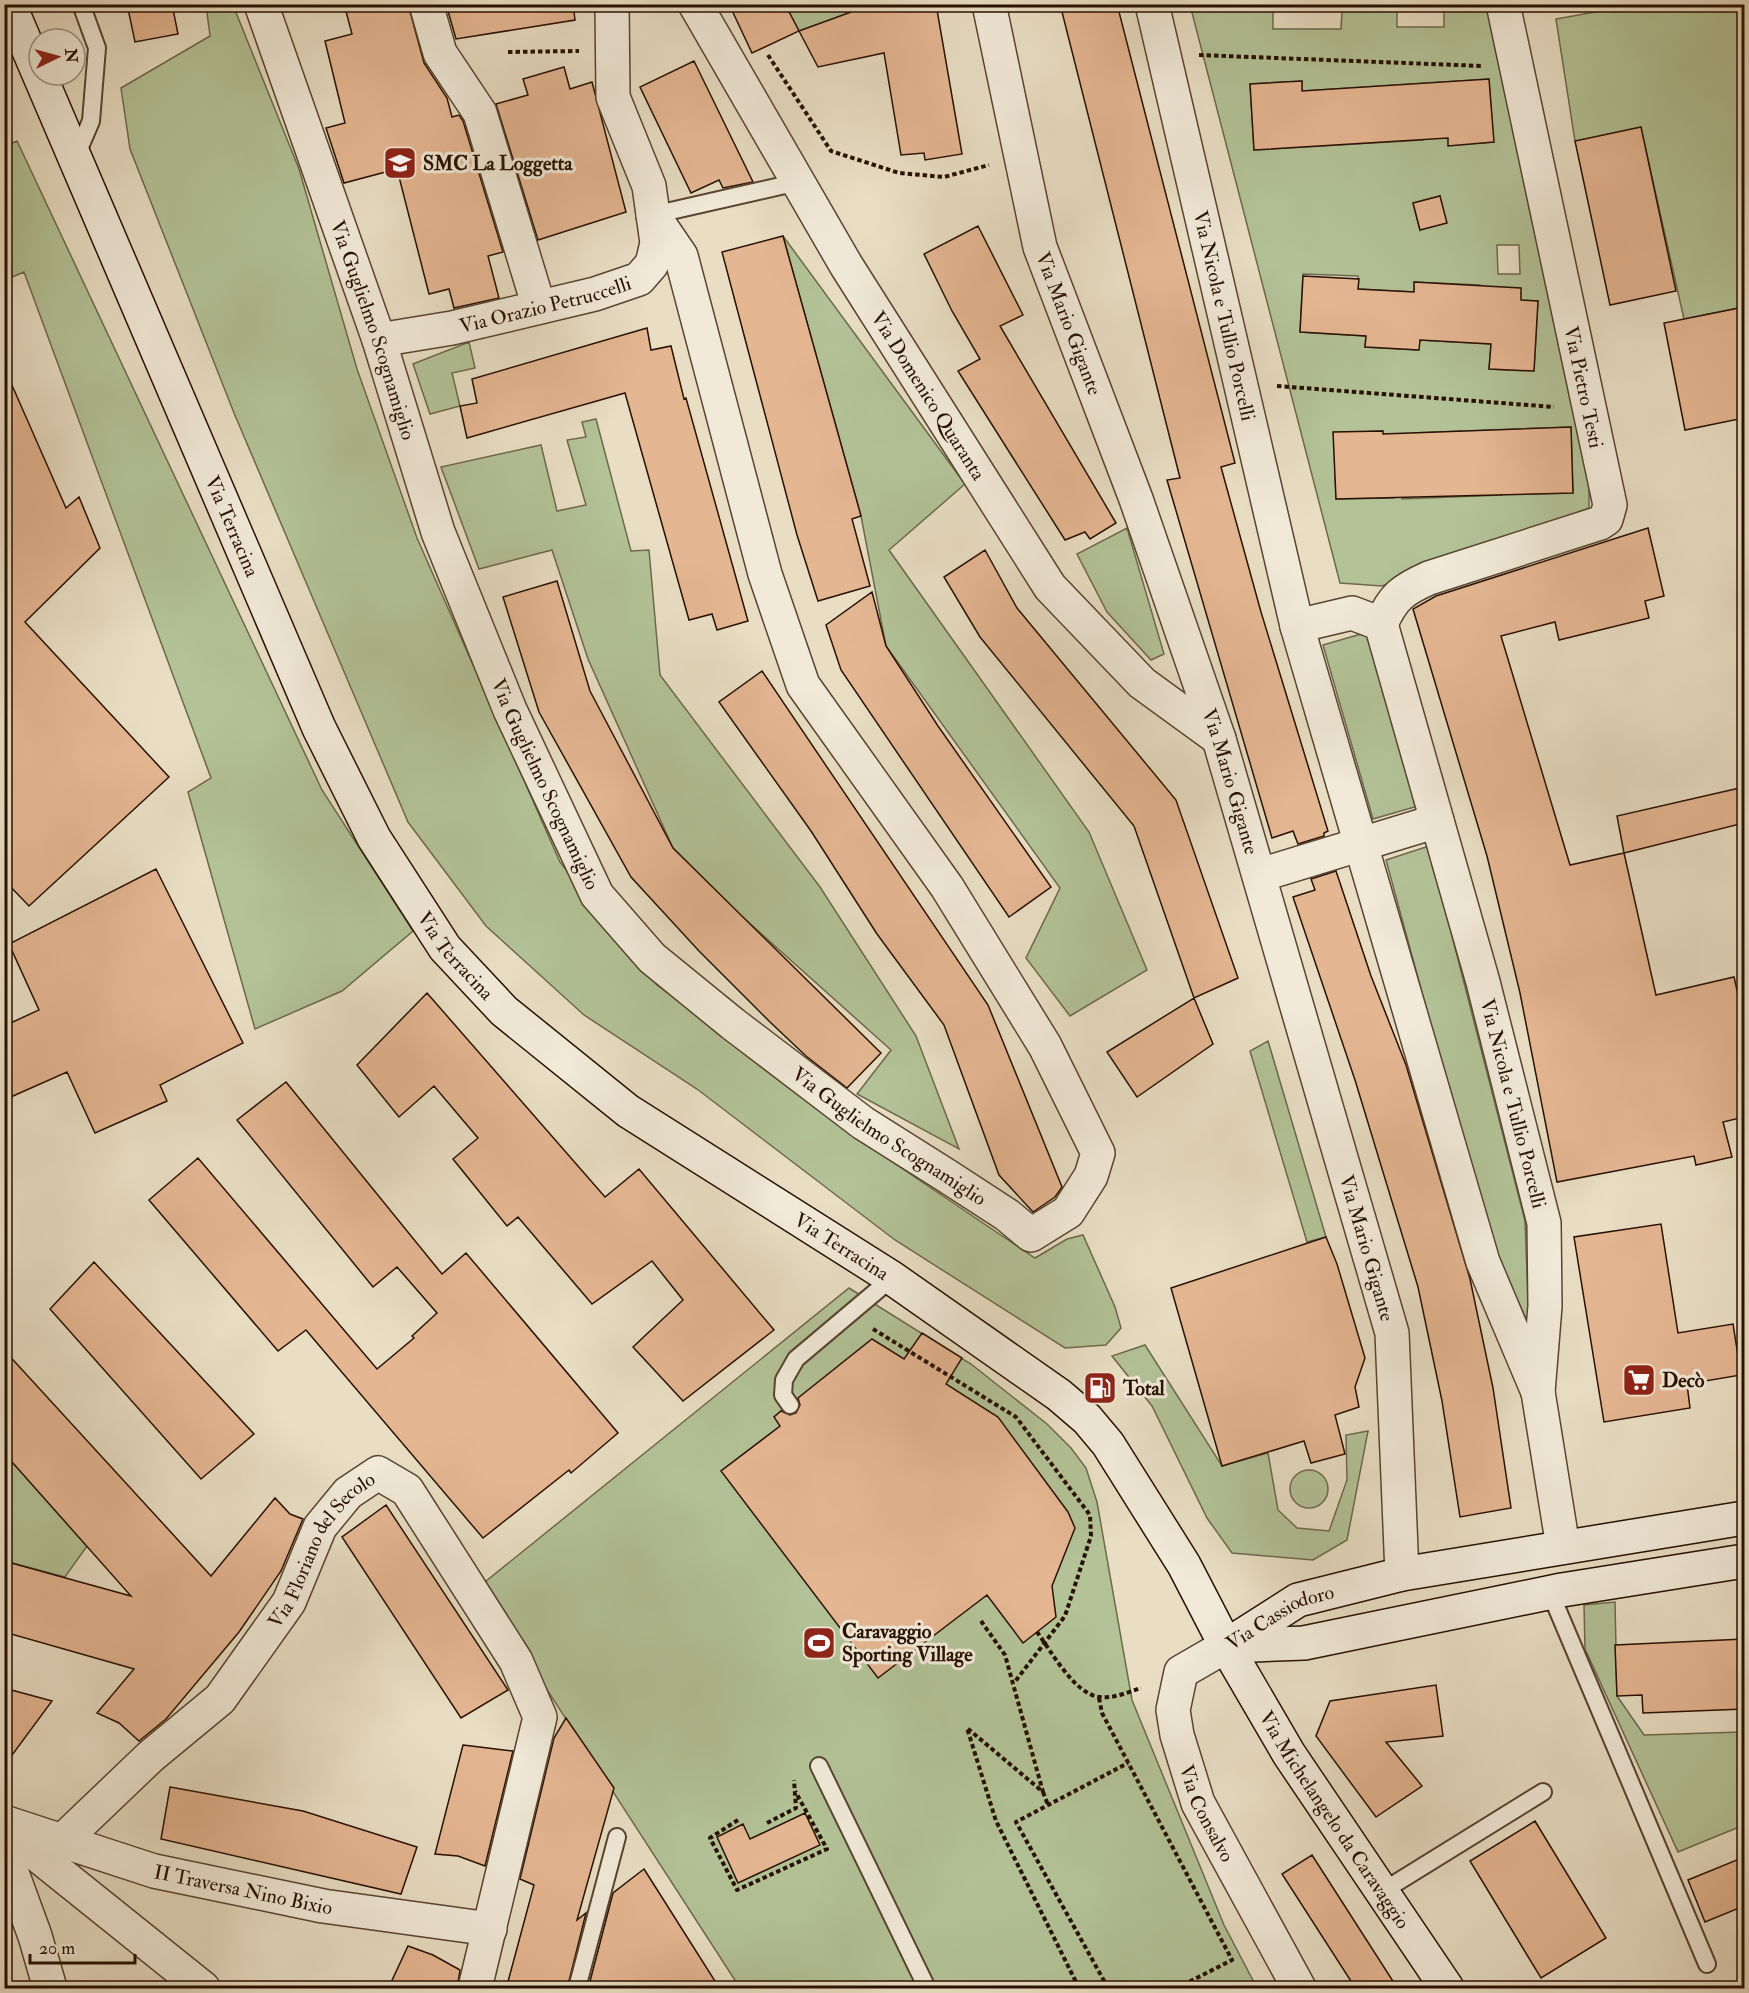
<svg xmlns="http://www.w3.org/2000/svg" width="1749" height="1993" font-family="'IM FELL Double Pica',serif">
	<rect width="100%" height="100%" fill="#e9dec4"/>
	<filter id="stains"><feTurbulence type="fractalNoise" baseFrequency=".00333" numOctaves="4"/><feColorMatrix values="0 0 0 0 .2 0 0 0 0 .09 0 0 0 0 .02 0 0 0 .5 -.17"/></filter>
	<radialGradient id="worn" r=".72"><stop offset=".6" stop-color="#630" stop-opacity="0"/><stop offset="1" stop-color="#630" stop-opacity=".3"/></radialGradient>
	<path fill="#b3c297" stroke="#6d694c" stroke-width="1.5" fill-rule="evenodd" d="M206 5H233L299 169 357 369 417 538 560 862 657 985 769 1067 891 1161 1035 1258 1067 1239 1083 1235 1115 1307 1121 1328 1106 1345 1065 1348 895 1240 697 1089 584 1015 486 926 408 822 234 413 130 149 121 88 210 36Z
		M785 5H873L799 31Z
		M1190 5H1213L1214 8H1273V29H1341L1342 10 1397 11V27H1444V5H1503L1589 410V508L1382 586 1340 583ZM1489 79 1493 142 1449 145 1447 128 1423 140 1254 150 1250 84 1302 81V91ZM1440 196 1420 230 1413 203ZM1497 245H1519L1520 274H1498ZM1303 274 1358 276V289L1414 292 1415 282 1480 285V298L1538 301 1534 371 1489 369 1491 344 1420 340 1418 350 1365 347 1366 336 1300 332ZM1571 427 1573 493 1530 494 1503 481 1502 495 1402 499V484L1394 498 1336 499 1334 433 1382 431 1384 449 1413 433Z
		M1633 5H1744V307L1684 319 1641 128 1575 141 1556 19Z
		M17 141 322 790 413 931 342 991 255 1029 188 792 211 778 24 272 5 280V146Z
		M783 236 965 484 889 550 1089 832 1147 970 1070 1016 1026 958 1060 888 886 646 861 516Z
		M469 342 475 368 452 373 460 406 430 414 413 364Z
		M596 419 631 551 649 550 660 675 820 887 916 1036 959 1149 857 1094 891 1050 738 913 673 848 588 659 552 550 479 569 441 467 541 445 557 511 586 505 567 440 586 437 582 422Z
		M1127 528 1164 654 1151 660 1107 612 1077 554Z
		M1368 632 1418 806 1373 819 1323 645Z
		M1429 846 1525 1221 1529 1325 1488 1236 1386 860Z
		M1268 1041 1326 1237 1307 1242 1250 1051Z
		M849 1288 971 1364 1047 1424 1071 1448 1086 1468 1097 1502 1132 1700 1224 1925 1257 1988H740L480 1586Z
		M1145 1345 1222 1466 1268 1453 1278 1510 1297 1528 1329 1531 1347 1480 1346 1435 1368 1431 1347 1540 1313 1560 1232 1553 1207 1518 1152 1406 1112 1356Z
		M4 1453 87 1546 65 1577 5 1561Z
		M1290 1489a19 19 0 1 1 38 0a19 19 0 1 1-38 0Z
		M1615 1602 1617 1696 1644 1735 1742 1732 1744 1737V1825L1678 1852 1585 1649 1584 1605Z"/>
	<path fill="#e5b692" stroke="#271000" stroke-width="1.5" d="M127 4H172L178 34 135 42Z
		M344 4H408L424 63 447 98 452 117 459 115 463 121 503 252 488 256 499 298 454 308 449 289 429 294 397 169 344 183 326 128 345 123 325 41 352 34Z
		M446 4H573L575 20 456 39Z
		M729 4H785L799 31 752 53Z
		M873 4H936L962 154 925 160 924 153 901 155 884 53 818 67 799 31Z
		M1060 4H1117L1235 463 1221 467 1261 612 1328 831 1324 833V836L1298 844 1293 831 1272 838 1167 480 1180 478Z
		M694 61 753 182 723 188 719 180 691 193 640 87Z
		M564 67 570 89 592 82 626 212 538 240 496 104 528 95 523 79Z
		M1489 79 1494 142 1448 146V138L1254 150 1250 84 1302 81V91Z
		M1641 127 1676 291 1610 305 1575 141Z
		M1440 196 1447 223 1420 230 1413 203Z
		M978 226 1023 315 1000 326 1116 523 1090 539 1085 532 1065 540 958 371 980 359 952 311 924 254Z
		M783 236 861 516 852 519 870 586 818 601 797 535 722 252Z
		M1303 276 1359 279 1358 289 1414 292V282L1521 288V300L1538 301 1534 371 1489 369 1491 344 1420 340 1419 350 1365 347 1366 336 1300 332Z
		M1744 307V418L1685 430 1664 323Z
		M647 328 651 350 671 346 684 399 686 398 748 621 717 630 712 614 689 620 625 393 467 438 460 406 477 403 472 379Z
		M4 367 66 508 79 497 100 548 25 622 169 777 29 906 4 880Z
		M1571 427 1573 493 1336 499 1333 432 1383 431V434Z
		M1648 528 1664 596 1645 601 1649 618 1559 640 1555 622 1501 636 1570 865 1624 853 1656 995 1734 977 1744 1021V1117L1723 1122 1732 1157 1696 1165 1694 1156 1557 1182 1520 993 1487 856 1413 609 1436 596Z
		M985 550 1017 608 1176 800 1238 978 1194 998 1134 826 980 637 944 577Z
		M557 581 590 691 673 848 881 1053 847 1088 806 1056 770 1022 699 951 631 877 539 712 503 597Z
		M872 592 886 646 938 726 1051 887 1009 917 841 670 826 625Z
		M762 671 988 1005 1062 1187 1055 1197 1033 1212 999 1175 944 1025 877 934 811 831 719 702Z
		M1744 787V823L1624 853 1617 816Z
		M156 869 243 1043 160 1085 167 1101 95 1133 67 1072 4 1100V1026L39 1010 9 944Z
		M1336 871 1371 976 1406 1065 1470 1279 1493 1388 1511 1508 1460 1517 1442 1401 1418 1287 1355 1080 1293 897 1315 890 1311 879Z
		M427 993 605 1197 639 1169 774 1330 683 1401 633 1347 683 1300 652 1261 592 1304 518 1217 507 1226 453 1159 478 1138 434 1086 399 1117 357 1065Z
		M1194 998 1213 1044 1137 1097 1107 1052Z
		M286 1082 442 1274 466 1253 618 1433 571 1473 569 1470 483 1538 306 1330 278 1351 149 1200 198 1158 377 1369 414 1338 412 1336 437 1313 397 1267 373 1287 237 1120Z
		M1661 1224 1678 1333 1733 1324 1741 1375 1687 1384 1690 1408 1604 1422 1574 1237Z
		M1326 1237 1337 1264 1365 1358 1355 1387 1359 1407 1335 1415 1345 1454 1311 1463 1304 1441 1222 1466 1171 1288Z
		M94 1262 254 1434 201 1479 50 1309Z
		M922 1333 962 1358 946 1384 998 1417 1068 1512 1075 1528 1052 1586 1056 1617 1023 1643 987 1595 878 1678 721 1471 780 1426 774 1417 781 1411 790 1415 796 1413 800 1405 798 1398 872 1339 904 1359Z
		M4 1350 211 1576 275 1498 290 1514 303 1519 281 1571 239 1632 166 1719 139 1741 119 1723 97 1713 134 1669 4 1632V1561L131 1596 4 1453Z
		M386 1505 508 1690 461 1718 342 1537Z
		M1744 1639V1709L1643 1713 1642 1695 1617 1696 1615 1645Z
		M1436 1685 1443 1736 1386 1742 1422 1786 1376 1817 1316 1736 1330 1701Z
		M4 1688 52 1701 4 1766Z
		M566 1718 614 1788 577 1920 586 1913 567 1989H506L534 1885 520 1879 554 1738Z
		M463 1745 513 1751 485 1866 458 1856 435 1854Z
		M170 1787 303 1811 417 1847 401 1894 161 1839Z
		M805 1813 820 1845 738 1883 717 1837 743 1824 750 1839Z
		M1535 1821 1606 1938 1541 1978 1470 1861Z
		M1312 1855 1398 1989H1356L1282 1874Z
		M1744 1857V1906L1705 1922 1688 1880Z
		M644 1869 720 1989H588L613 1893Z
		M408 1946 433 1955 460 1970 457 1989H388Z"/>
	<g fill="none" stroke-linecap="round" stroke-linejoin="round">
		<g stroke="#584431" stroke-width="20">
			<path id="service" d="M76 156 91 121 97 48 81 4
				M653 215 798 182
				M790 1405 783 1395 784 1380 796 1359 892 1278
				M1550 1592 1707 1964
				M819 1766 927 1988
				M1383 1891 1543 1792
				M577 1988 617 1837"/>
		</g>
		<g stroke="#584431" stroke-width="36">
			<g id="minor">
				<path id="s1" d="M261 4 379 340 438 532 510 710 597 895 652 958 733 1024 863 1123 947 1176 1007 1215 1031 1235 1068 1212 1091 1176 1098 1153 1045 1046 947 887 803 685 765 574 681 256 653 215"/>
				<path d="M426 4 440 53 480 113 539 307"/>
				<path id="s2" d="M695 4 846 265 1050 587 1142 683 1219 739"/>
				<path id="s3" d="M989 4 1040 247 1136 499 1219 739 1392 1333 1402 1574"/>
				<path id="s4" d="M1152 4 1297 626 1483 1262 1538 1392"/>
				<path id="s5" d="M379 340 452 328 595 294 639 279 652 264 657 243 649 186 613 97 612 4"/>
				<path d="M1381 624C1393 597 1402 590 1429 578L1600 523 1606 519 1610 505 1503 4"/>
				<path id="s6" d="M1297 626 1352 613 1381 624 1483 982 1544 1223 1545 1306 1538 1392 1563 1547"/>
				<path d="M1260 875 1437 821"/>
				<path id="s7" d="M4 1822 154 1871 323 1906 490 1929"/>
				<path d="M6 1830 203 1988"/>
				<path id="s8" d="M61 1842 151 1756 220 1699 289 1602 320 1527 348 1493 378 1473 407 1490 516 1661 540 1717 475 1988"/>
			</g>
		</g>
		<g stroke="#584431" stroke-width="36">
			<g id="tertiary">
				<path id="s9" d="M1226 1646 1181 1672 1173 1710 1177 1735 1198 1803 1299 1988"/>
				<path d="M4 1851 35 1936 50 1988"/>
			</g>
		</g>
		<g stroke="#271000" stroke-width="36">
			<g id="secondary">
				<path id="s10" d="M9 4 319 728 374 838 445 948 504 1011 628 1111 892 1278 1059 1395 1087 1419 1108 1444 1184 1565 1226 1646 1289 1754 1447 1988"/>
				<path id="s11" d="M1226 1646 1298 1600 1402 1574 1744 1518"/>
				<path d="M1228 1646 1304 1643 1562 1590 1744 1561"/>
			</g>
		</g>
		<path stroke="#271000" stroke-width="4" stroke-dasharray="4.5 3" stroke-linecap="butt" d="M508 52 579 51
			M768 55 831 151 899 173 944 177 989 165
			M1199 55 1482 66
			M1277 386 1554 407
			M873 1329 1016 1417 1090 1515 1091 1536 1065 1616 1014 1683
			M981 1621 1005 1655 1043 1792 967 1728 996 1821 1079 1988
			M1037 1632C1051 1651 1075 1695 1100 1697 1113 1699 1128 1692 1141 1688
			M1099 1698 1102 1713 1232 1960 1177 1988
			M1043 1792 1048 1805
			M738 1820 710 1838 737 1890 827 1849 795 1791
			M767 1823 796 1808 794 1780
			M1108 1988 1016 1822 1128 1763"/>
		<use href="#service" stroke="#f1ead9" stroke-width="16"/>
		<use href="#minor" stroke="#f1ead9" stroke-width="33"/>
		<use href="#tertiary" stroke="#f1ead9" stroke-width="33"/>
		<use href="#secondary" stroke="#f1ead9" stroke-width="33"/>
	</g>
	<defs>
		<g id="school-square" transform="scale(1.725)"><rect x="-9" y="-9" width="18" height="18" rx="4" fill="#8f2418" stroke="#f1ead9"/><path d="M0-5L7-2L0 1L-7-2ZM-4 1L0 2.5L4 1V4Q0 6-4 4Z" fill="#fff"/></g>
		<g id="supermarket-square" transform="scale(1.725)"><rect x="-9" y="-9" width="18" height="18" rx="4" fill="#8f2418" stroke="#f1ead9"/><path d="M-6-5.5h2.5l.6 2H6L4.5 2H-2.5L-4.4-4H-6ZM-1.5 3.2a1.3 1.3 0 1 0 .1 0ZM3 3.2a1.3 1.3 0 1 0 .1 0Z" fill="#fff"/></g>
		<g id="fuel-square" transform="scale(1.725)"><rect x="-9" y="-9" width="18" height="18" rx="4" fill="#8f2418" stroke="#f1ead9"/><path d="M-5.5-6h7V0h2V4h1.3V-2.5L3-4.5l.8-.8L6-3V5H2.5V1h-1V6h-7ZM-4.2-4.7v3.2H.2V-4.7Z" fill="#fff"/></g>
		<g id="stadium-square" transform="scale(1.725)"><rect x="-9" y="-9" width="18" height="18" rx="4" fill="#8f2418" stroke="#f1ead9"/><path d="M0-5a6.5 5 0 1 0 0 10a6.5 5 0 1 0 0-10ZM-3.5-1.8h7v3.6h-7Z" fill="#fff"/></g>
	</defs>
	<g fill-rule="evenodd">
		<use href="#school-square" x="400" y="163"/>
		<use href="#supermarket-square" x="1639" y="1380"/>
		<use href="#fuel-square" x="1100" y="1388"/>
		<use href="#stadium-square" x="819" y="1643"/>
	</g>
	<g text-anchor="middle" stroke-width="6" stroke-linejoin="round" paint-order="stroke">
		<g font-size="20" font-weight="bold" fill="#271000" stroke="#f1ead9" text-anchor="start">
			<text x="423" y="170">SMC La Loggetta</text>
			<text x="1662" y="1387">Decò</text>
			<text x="1123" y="1395">Total</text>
			<text x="842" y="1638">Caravaggio<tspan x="842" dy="23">Sporting Village</tspan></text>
		</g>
		<g font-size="20" fill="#271000" stroke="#f1ead9">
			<text dy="7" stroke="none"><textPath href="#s5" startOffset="170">Via Orazio Petruccelli</textPath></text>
			<text dy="7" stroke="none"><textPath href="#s4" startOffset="320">Via Nicola e Tullio Porcelli</textPath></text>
			<text dy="7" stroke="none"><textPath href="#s3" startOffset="330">Via Mario Gigante</textPath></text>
			<text dy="7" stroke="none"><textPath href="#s1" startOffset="345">Via Guglielmo Scognamiglio</textPath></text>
			<text transform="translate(1584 387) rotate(78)" y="7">Via Pietro Testi</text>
			<text dy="7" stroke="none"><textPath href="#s2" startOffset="456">Via Domenico Quaranta</textPath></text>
			<text dy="7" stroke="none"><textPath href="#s10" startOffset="568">Via Terracina</textPath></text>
			<text dy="7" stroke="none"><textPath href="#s3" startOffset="816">Via Mario Gigante</textPath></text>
			<text dy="7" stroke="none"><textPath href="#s1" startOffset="831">Via Guglielmo Scognamiglio</textPath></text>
			<text dy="7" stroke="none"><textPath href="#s10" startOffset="1054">Via Terracina</textPath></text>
			<text dy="7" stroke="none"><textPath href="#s6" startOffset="585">Via Nicola e Tullio Porcelli</textPath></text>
			<text dy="7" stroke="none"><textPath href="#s1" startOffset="1334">Via Guglielmo Scognamiglio</textPath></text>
			<text dy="7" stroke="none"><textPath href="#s10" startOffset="1540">Via Terracina</textPath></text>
			<text dy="7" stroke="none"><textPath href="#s3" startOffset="1302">Via Mario Gigante</textPath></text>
			<text dy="7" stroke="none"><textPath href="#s8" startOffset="396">Via Floriano del Secolo</textPath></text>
			<text dy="7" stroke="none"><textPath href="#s11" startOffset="62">Via Cassiodoro</textPath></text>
			<text dy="7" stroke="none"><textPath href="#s9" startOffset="200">Via Consalvo</textPath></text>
			<text dy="7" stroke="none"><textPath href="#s10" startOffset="2312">Via Michelangelo da Caravaggio</textPath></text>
			<text dy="7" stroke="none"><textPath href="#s7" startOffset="249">II Traversa Nino Bixio</textPath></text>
		</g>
	</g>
	<rect width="1749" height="1993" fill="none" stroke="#e9dec4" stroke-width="24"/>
	<rect x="6" y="6" width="1737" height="1981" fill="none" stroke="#271000" stroke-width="3"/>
	<rect x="12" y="12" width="1725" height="1969" fill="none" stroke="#271000" stroke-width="1.5"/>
	<g transform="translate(57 57) rotate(85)"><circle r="28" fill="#f1ead9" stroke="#a09382" stroke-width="1.5"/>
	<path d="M0-4.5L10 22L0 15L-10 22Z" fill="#8f2418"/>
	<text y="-9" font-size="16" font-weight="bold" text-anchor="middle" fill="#271000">N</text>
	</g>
	<path d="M30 1954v9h105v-9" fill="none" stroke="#271000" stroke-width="3"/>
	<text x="39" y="1954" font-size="18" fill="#271000" stroke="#f1ead9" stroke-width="4.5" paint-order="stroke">20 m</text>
	<rect width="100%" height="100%" filter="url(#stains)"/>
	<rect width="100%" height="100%" fill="url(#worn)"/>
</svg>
